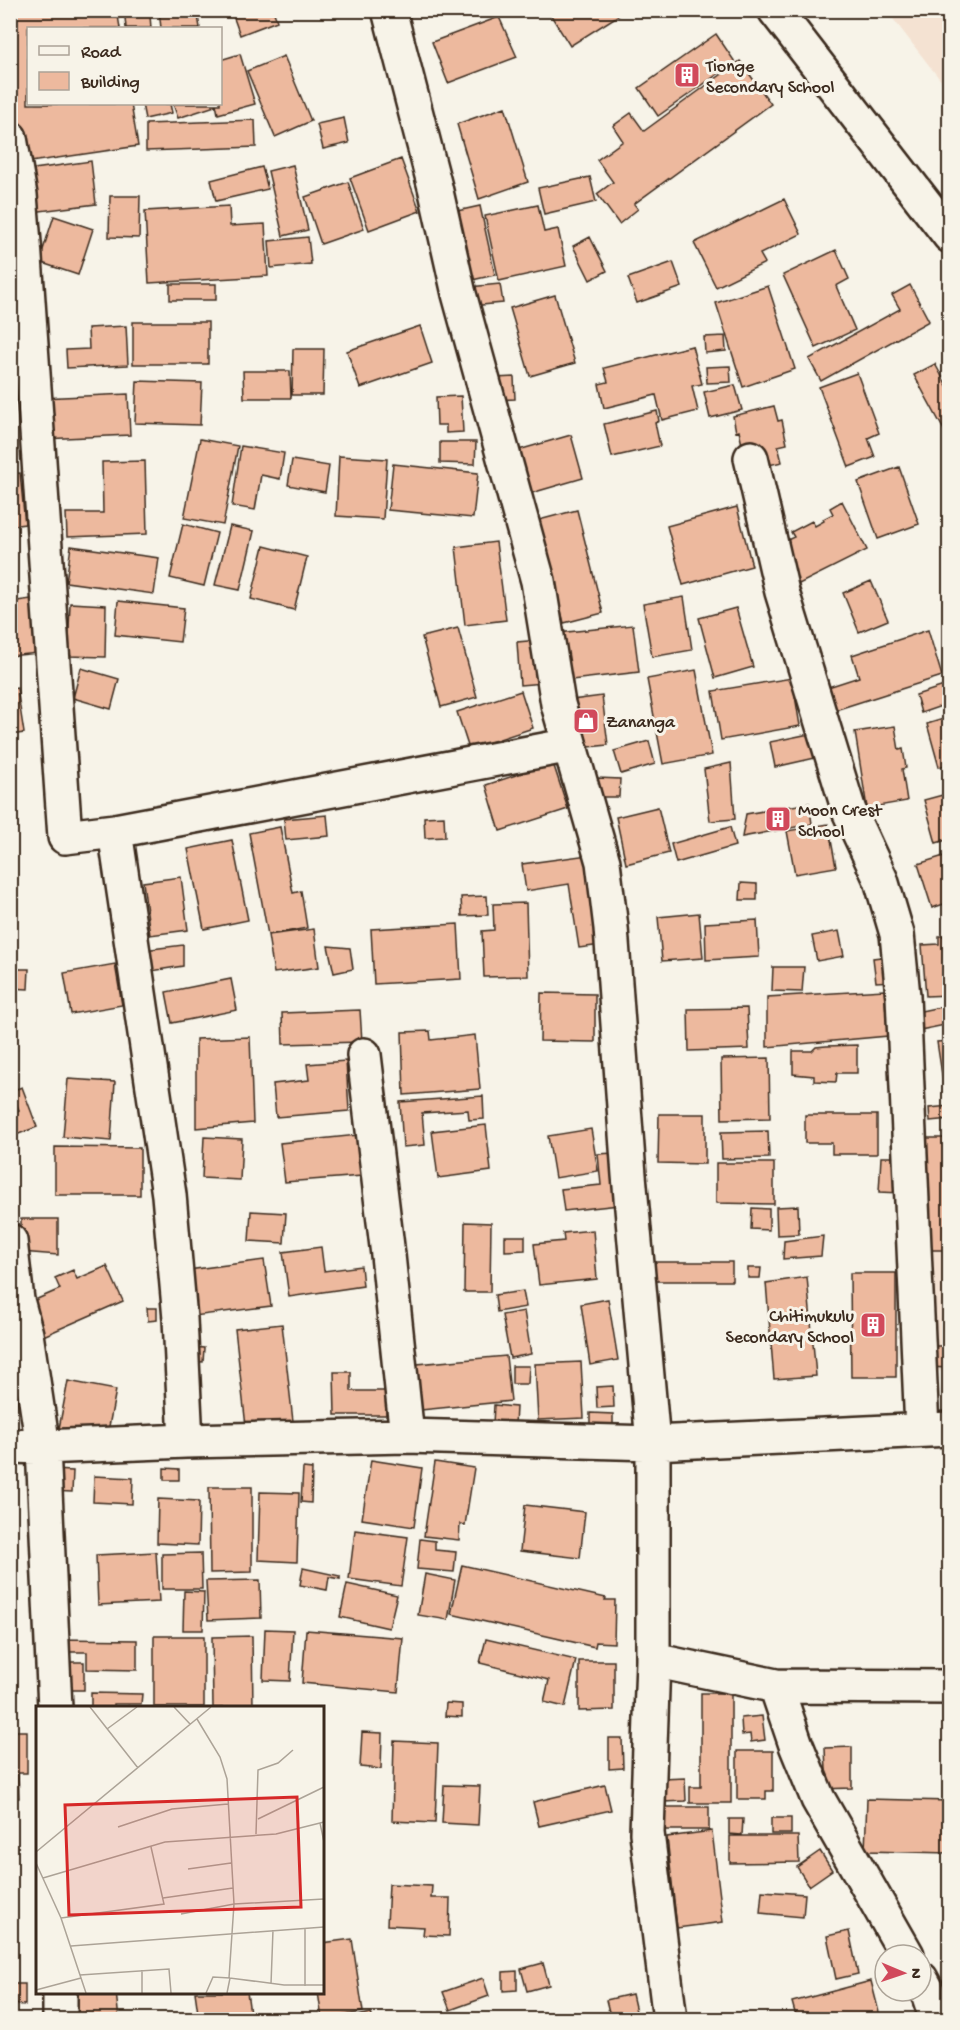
<svg xmlns="http://www.w3.org/2000/svg" width="960" height="2030" font-family="'Gochi Hand',sans-serif">
	<rect width="100%" height="100%" fill="#f7f3e8"/>
	<filter id="ink" filterUnits="userSpaceOnUse"><feTurbulence type="fractalNoise" baseFrequency=".0167" numOctaves="2"/><feDisplacementMap in="SourceGraphic" scale="12" xChannelSelector="R" yChannelSelector="G"/><feConvolveMatrix kernelMatrix="1 2 1 2 8 2 1 2 1" color-interpolation-filters="sRGB"/></filter>
	<g filter="url(#ink)">
		<path fill="#f4e2d2" d="M887 11H949V91Z
			M949 1150V1371L907 1372Z"/>
		<path fill="#edb99e" stroke="#3b2a1e" stroke-width="1.5" d="M10 10H117L120 28H28V104H131L138 146 24 163 10 71Z
			M159 10H197L200 28H161Z
			M231 10H273L277 21 240 35Z
			M555 10H627L570 46 550 14Z
			M150 16 151 28H126L125 17Z
			M499 17 517 57 448 83 432 42Z
			M716 34 735 62 658 116 639 88Z
			M240 54 255 104 218 114 216 104H220V60Z
			M284 56 311 121 275 137 247 71Z
			M740 61 771 104 634 204 638 209 619 224 597 194 613 182 597 160 623 141 613 126 631 113 644 131Z
			M142 104H170L172 113 145 119Z
			M173 104H215V106L178 118Z
			M505 107 528 182 479 199 457 124Z
			M344 118 349 143 323 149 317 124Z
			M255 120 256 147 146 151V124Z
			M401 159 420 211 369 230 350 178Z
			M91 161 96 204 32 212 27 170Z
			M293 165 308 230 283 236 268 171Z
			M262 167 268 189 216 201 211 180Z
			M590 177 596 202 544 214 538 188Z
			M348 182 364 229 321 244 305 197Z
			M110 196H140L139 238 109 237Z
			M784 199 801 234 760 254 765 263 716 287 694 243Z
			M538 205 544 232 558 229 566 266 499 281 485 216Z
			M229 206 230 226 265 224 268 276 149 283 145 211Z
			M480 206 495 275 463 282 448 213Z
			M54 216 93 229 78 275 39 262Z
			M308 237 311 264 271 268 269 241Z
			M590 237 607 271 590 280 573 246Z
			M836 250 849 279 836 286 855 330 816 348 783 275Z
			M673 262 682 287 637 303 628 278Z
			M170 284H216V300H170Z
			M500 284 503 303 471 306 469 287Z
			M910 285 929 321 821 381 809 359 900 309 892 295Z
			M768 286 795 369 743 387 716 303Z
			M555 295 575 363 530 376 510 308Z
			M133 322H208V364H133Z
			M126 326 128 365 67 368 66 350 89 349 88 328Z
			M420 326 432 363 360 388 347 351Z
			M725 336 726 351 705 353 704 337Z
			M692 346 702 384 692 386 698 411 662 420 656 395 604 408 599 384 608 382 604 368Z
			M293 349H324L323 395H292Z
			M935 364 950 391V427L944 430 914 375Z
			M730 366 731 382 707 383 706 367Z
			M243 371H290L291 398H244Z
			M857 373 879 433 868 438 875 457 849 467 819 387Z
			M514 377 515 399 496 400 495 378Z
			M137 381 202 383 200 425 135 423Z
			M735 385 742 410 710 418 704 392Z
			M128 394 130 435 43 439 41 398Z
			M461 396 463 432 446 433V425H437L436 397Z
			M774 406 778 421 782 420 787 444 778 446 782 462 760 467 744 454 739 431 736 432 733 416Z
			M657 411 659 421 655 423 660 446 612 457 604 424Z
			M571 435 583 478 528 494 515 451Z
			M200 439 238 446 223 525 184 518Z
			M440 442H476L475 464 440 463Z
			M241 446 284 453 280 479 261 475 255 510 232 506Z
			M339 456 387 459 383 519 336 516Z
			M292 460 329 466 325 492 288 485Z
			M145 461 147 534 67 537 66 513H103L102 462Z
			M393 464 478 473 473 518 388 510Z
			M899 467 919 524 878 539 858 482Z
			M20 473 25 524 10 526V474Z
			M842 501 867 550 793 587 774 546 794 537 791 532 812 521 815 526 824 521 823 519 833 514 830 508Z
			M737 507 752 566 683 585 667 526Z
			M577 510 603 613 564 623 539 520Z
			M183 524 217 533 204 586 170 578Z
			M230 526 254 531 240 590 215 585Z
			M496 542 506 620 465 625 456 547Z
			M10 546 16 590H10Z
			M71 546 159 558 154 594 66 582Z
			M264 546 307 557 294 610 251 599Z
			M871 581 888 620 859 632 843 593Z
			M684 597 692 650 652 657 643 604Z
			M31 599 38 653 10 656V602Z
			M118 601 184 608 180 642 115 635Z
			M70 603 106 605 105 657 68 656Z
			M736 608 753 667 715 678 699 618Z
			M633 625 639 672 563 681 558 633Z
			M458 628 477 697 441 707 422 637Z
			M928 630 942 676 829 712 822 689 859 677 852 655Z
			M539 640 543 683 520 685 517 642Z
			M81 668 119 679 111 709 73 698Z
			M696 670 712 755 663 764 647 679Z
			M792 678 800 726 721 740 713 691Z
			M950 684V703L921 713 916 695Z
			M17 688 24 733 10 735V689Z
			M521 691 533 728 469 749 457 712Z
			M602 696 608 745 579 748 572 700Z
			M950 717V772L947 765 939 767 927 724Z
			M895 726 899 750 903 749 906 768 902 769 907 801 867 808 855 732Z
			M819 732 824 756 775 767 770 742Z
			M649 741 655 764 621 774 614 751Z
			M553 763 568 809 500 831 486 785Z
			M731 763 735 819 710 821 704 769Z
			M597 778 620 779 619 797H596Z
			M950 793V839L936 843 924 800Z
			M809 803 812 824 742 837 746 814Z
			M658 807 669 853 626 864 616 817Z
			M327 815 329 836 286 840 284 819Z
			M444 816 445 837 425 838 424 817Z
			M828 824 836 867 795 874 787 831Z
			M280 827 293 893 301 891 307 928 268 935 249 833Z
			M730 827 735 846 676 863 671 844Z
			M232 840 248 920 204 929 188 849Z
			M950 854V902L932 908 918 864Z
			M588 855 601 945 579 948 569 884 526 891 522 864Z
			M181 877 188 930 150 935 143 882Z
			M741 883 757 884V900H740Z
			M487 896 488 915 462 916 461 897Z
			M526 903 528 976 484 977 482 931 494 930 493 904Z
			M699 913 703 958 662 961 658 917Z
			M757 920 759 957 706 960 705 923Z
			M458 924 461 979 374 984 371 929Z
			M314 929 319 967 274 973 268 935Z
			M839 931 844 956 817 961 812 936Z
			M939 936H950V995L926 996 922 945 939 944Z
			M183 945V966L145 972 144 950Z
			M328 946 350 948 353 969 334 973Z
			M889 956 891 981 876 982 873 958Z
			M115 964 122 1005 71 1014 64 973Z
			M773 967H804L802 992 772 991Z
			M10 969H29L28 989 10 988Z
			M231 979 237 1010 172 1023 166 992Z
			M884 990 888 1036 767 1047V997Z
			M541 993 595 994V1042L540 1041Z
			M950 1005V1024L920 1030 916 1012Z
			M747 1008 749 1049 689 1051 688 1009Z
			M360 1010 362 1042 283 1044 282 1013Z
			M430 1031 431 1040 475 1035 480 1089 404 1095 402 1032Z
			M250 1037 253 1123 196 1128V1039Z
			M950 1041V1093L945 1094 937 1042Z
			M857 1045V1073H837L836 1082 814 1081V1076L793 1074V1051H812L816 1047 826 1046Z
			M769 1058 770 1118 722 1119 721 1059Z
			M346 1061 349 1111 276 1117 273 1084 309 1080 307 1064Z
			M68 1079 115 1082 111 1141 63 1137Z
			M22 1087 37 1127 13 1136 10 1131V1114L19 1110 11 1091Z
			M483 1096 484 1119 469 1120 468 1110 422 1113 425 1145 403 1147 400 1102Z
			M950 1106V1119L930 1121 929 1108Z
			M659 1114H705V1164L658 1163Z
			M805 1115H877V1154H832V1143H805Z
			M486 1125 491 1171 438 1178 432 1131Z
			M591 1129 598 1171 555 1178 548 1136Z
			M768 1131 769 1158 722 1159 721 1132Z
			M358 1135 362 1176 285 1182 280 1143Z
			M204 1137 242 1139 240 1180 202 1178Z
			M925 1138H950V1250H923Z
			M55 1147 140 1148V1195H55Z
			M614 1153 619 1205 564 1211 561 1189 601 1185 598 1154Z
			M881 1157H902L901 1193 879 1192Z
			M716 1163H774V1204L716 1203Z
			M798 1206 799 1234 777 1235 776 1207Z
			M752 1208 769 1209V1230L751 1229Z
			M251 1211 286 1213 284 1243 249 1241Z
			M21 1219H58V1255L21 1252Z
			M465 1222 491 1223 490 1292H464Z
			M593 1230 597 1279 539 1285 534 1244 564 1241 563 1233Z
			M505 1236H525V1250L505 1251Z
			M823 1236 821 1256 783 1259 784 1241Z
			M321 1247 324 1271 361 1266 363 1286 289 1297 283 1252Z
			M264 1260 271 1306 194 1316 188 1270Z
			M654 1262H732V1281H654Z
			M107 1266 123 1301 41 1337 26 1304 60 1289 55 1278 73 1270 77 1279Z
			M748 1268H761L760 1278H748Z
			M850 1273H896V1377H851Z
			M807 1277 816 1376 774 1379 766 1283Z
			M523 1291 526 1307 497 1312 495 1295Z
			M608 1299 618 1360 590 1365 581 1304Z
			M147 1308H157V1320L148 1321Z
			M524 1311 531 1354 510 1358 502 1315Z
			M282 1324 294 1430 247 1435 235 1329Z
			M928 1346H950V1368L927 1367Z
			M191 1347 204 1348 203 1362 190 1361Z
			M506 1356 511 1401 411 1411 406 1365Z
			M581 1362 584 1418 538 1420 535 1364Z
			M512 1366H529L528 1384H512Z
			M334 1372H351V1391H385L386 1415H335Z
			M68 1381 116 1390 106 1442 58 1434Z
			M613 1386 614 1407 597 1408 596 1387Z
			M494 1405 516 1407 515 1425 493 1424Z
			M590 1413 613 1414V1429H590Z
			M371 1460 422 1468 414 1527 362 1519Z
			M435 1462 474 1468 465 1525 460 1524 459 1540 424 1536Z
			M164 1468 179 1469V1480H164Z
			M303 1468 312 1469 311 1503 301 1502Z
			M52 1470 73 1471 72 1492 51 1491Z
			M94 1476 133 1478 132 1504 93 1502Z
			M209 1487H252V1572L210 1573Z
			M260 1492 299 1493 297 1562 258 1560Z
			M158 1499 199 1501 198 1545 157 1543Z
			M525 1505 585 1512 580 1558 520 1551Z
			M355 1530 408 1537 401 1586 349 1579Z
			M420 1539 435 1541V1550L456 1552 454 1572 417 1569Z
			M156 1552 159 1602 98 1605 96 1555Z
			M201 1553 202 1589H162V1554Z
			M462 1565 606 1598 605 1600H615L614 1643 596 1642 595 1647 451 1614Z
			M303 1568 340 1576V1579L329 1577 327 1590 300 1585Z
			M425 1574 455 1580 448 1620 418 1615Z
			M260 1580 261 1618 208 1620 206 1581Z
			M347 1584 397 1595 389 1628 340 1617Z
			M184 1591 204 1592 203 1630H183Z
			M265 1629 293 1630 290 1681 263 1680Z
			M306 1630 403 1638 398 1692 302 1683Z
			M154 1636H204V1707H154Z
			M252 1636 253 1707 213 1708 212 1637Z
			M56 1639 137 1640V1670L87 1669V1652H57Z
			M486 1639 576 1660 565 1707 544 1702 549 1680 480 1663Z
			M579 1661H614V1710L579 1711Z
			M60 1662H84V1690H60Z
			M91 1693 142 1694 141 1704H114V1708H91Z
			M701 1693H731V1803H690V1787H701Z
			M446 1703 462 1704V1717L445 1716Z
			M762 1716 765 1740 751 1742 750 1734 742 1735 741 1718Z
			M10 1731H27V1773H18L19 1798H10Z
			M362 1732 382 1733 381 1769 360 1767Z
			M609 1738H622L623 1768 609 1769Z
			M394 1741 438 1743 435 1823 392 1821Z
			M852 1747V1788L819 1789V1770H826L825 1748Z
			M737 1751H773V1791H766V1799H737Z
			M685 1778 686 1801 663 1802 662 1779Z
			M444 1785 480 1786 478 1825 442 1823Z
			M605 1785 611 1810 539 1826 533 1802Z
			M867 1799 950 1801V1853L865 1851Z
			M663 1807H709V1830H662Z
			M771 1818H791V1834H771Z
			M729 1819H743L742 1835 729 1834Z
			M712 1831 723 1922 677 1928 667 1837Z
			M730 1836H798L799 1862 730 1863Z
			M820 1851 832 1870 809 1886 797 1867Z
			M389 1884 432 1886 431 1898H450L449 1936 423 1935 424 1927 387 1925Z
			M762 1891 805 1894 803 1917 760 1913Z
			M849 1931 858 1974 836 1979 827 1936Z
			M352 1939 363 2012 322 2019 318 1992H322V1943Z
			M543 1963 549 1985 527 1991 521 1969Z
			M517 1971V1990L503 1991V1972Z
			M483 1978 489 1996 450 2010 443 1992Z
			M871 1981 881 2020H797L792 2002Z
			M10 1984H25V2005L10 2004Z
			M72 1992H116L119 2020H76Z
			M195 1992H247L251 2020H199Z
			M632 1994 638 2020H611L606 2000Z
			M371 2013 373 2020H340Z"/>
		<g fill="none" stroke-linecap="round" stroke-linejoin="round">
			<g stroke="#3b2a1e" stroke-width="38">
				<path id="street" d="M389 10 435 187 459 294 538 581 558 704 603 862 611 928 629 1175 653 1443V1660L647 1833 670 2020
					M10 138 20 195 24 243 65 837 115 831 555 748 568 743
					M751 458 782 592 849 811 881 880 897 934 903 996 922 1430
					M115 831 169 1195 180 1319 186 1441
					M364 1055 388 1255 407 1436
					M10 1241 17 1300 26 1334 43 1447 55 1708
					M10 1446 43 1447 186 1441 407 1436 653 1443 950 1429
					M653 1660 776 1686 950 1687
					M776 1686 796 1745 818 1799 907 1955
					M921 1979 927 1990 937 2020
					M60 1992V2020"/>
			</g>
			<g stroke="#3b2a1e" stroke-width="38">
				<path id="secondary" d="M775 10 950 236"/>
			</g>
			<use href="#street" stroke="#f7f3e8" stroke-width="33"/>
			<use href="#secondary" stroke="#f7f3e8" stroke-width="33"/>
		</g>
	</g>
	<defs>
		<g id="building-square" transform="scale(1.35)"><rect x="-9" y="-9" width="18" height="18" rx="4" fill="#d1495b" stroke="#f7f3e8"/><path d="M-4-6H4V6H1V3H-1V6H-4ZM-2.5-4.3h1.7v1.8h-1.7ZM.8-4.3h1.7v1.8H.8ZM-2.5-1h1.7V.8h-1.7ZM.8-1h1.7V.8H.8Z" fill="#fff"/></g>
		<g id="shop-square" transform="scale(1.35)"><rect x="-9" y="-9" width="18" height="18" rx="4" fill="#d1495b" stroke="#f7f3e8"/><path d="M-5-2.5h2.3a2.7 3.5 0 0 1 5.4 0H5L5.5 6h-11ZM-1.5-2.5h3a1.5 2.3 0 0 0-3 0Z" fill="#fff"/></g>
	</defs>
	<g fill-rule="evenodd">
		<use href="#building-square" x="687" y="75"/>
		<use href="#shop-square" x="586" y="721"/>
		<use href="#building-square" x="778" y="819"/>
		<use href="#building-square" x="873" y="1325"/>
	</g>
	<g text-anchor="middle" stroke-width="6" stroke-linejoin="round" paint-order="stroke">
		<g font-size="18" fill="#3b2a1e" stroke="#f7f3e8" text-anchor="start">
			<text x="706" y="71">Tionge<tspan x="706" dy="21">Secondary School</tspan></text>
			<text x="606" y="727">Zananga</text>
			<text x="798" y="815">Moon Crest<tspan x="798" dy="21">School</tspan></text>
			<text x="854" y="1321" text-anchor="end">Chitimukulu<tspan x="854" dy="21">Secondary School</tspan></text>
		</g>
	</g>
	<g transform="translate(36 1706)">
		<rect width="288" height="288" fill="#f7f3e8"/>
		<path fill="none" stroke="#aca397" stroke-width="1.5" d="M54 1 102 62M138 1 154 18M161 13 184 51 191 73 198 198 193 272M71 23 101 1M222 113 288 81M284 117 288 136M82 121 136 103 192 98M220 128 222 64 242 57 257 44M0 146 175 1M0 157 25 212 50 287M152 163 195 157M7 172 129 136 240 128 288 116M127 192 197 182M145 208 198 198 288 193M25 212 128 198 115 141M35 240 288 221M44 269 133 263 135 287M235 278 237 224M269 280V223M0 284 45 272M106 287V264M170 287 177 271 194 272M191 287 194 272 248 279H288"/>
		<path fill="#d62828" fill-opacity="0.15" stroke="#d62828" stroke-width="3" d="M261 91 265 201 33 209 29 99Z"/>
		<rect width="288" height="288" fill="none" stroke="#3b2a1e" stroke-width="3"/>
	</g>
	<rect width="960" height="2030" fill="none" stroke="#f7f3e8" stroke-width="36"/>
	<rect x="18" y="18" width="924" height="1994" fill="none" stroke="#3b2a1e" stroke-width="2" filter="url(#ink)"/>
	<rect x="27" y="27" width="195" height="78" fill="#f7f3e8" stroke="#aca397" stroke-width="1.5"/>
	<rect x="39" y="46" width="30" height="9" fill="#f7f3e8" stroke="#aca397" stroke-width="1.5"/>
	<text x="81" y="57" font-size="18" fill="#3b2a1e">Road</text>
	<rect x="39" y="72" width="30" height="18" fill="#edb99e" stroke="#aca397" stroke-width="1.5"/>
	<text x="81" y="87" font-size="18" fill="#3b2a1e">Building</text>
	<g transform="translate(903 1973) rotate(92)"><circle r="28" fill="#f7f3e8" stroke="#aca397" stroke-width="1.5"/>
	<path d="M0-4.5L10 22L0 15L-10 22Z" fill="#d1495b"/>
	<text y="-9" font-size="16" font-weight="bold" text-anchor="middle" fill="#3b2a1e">N</text>
	</g>
</svg>
